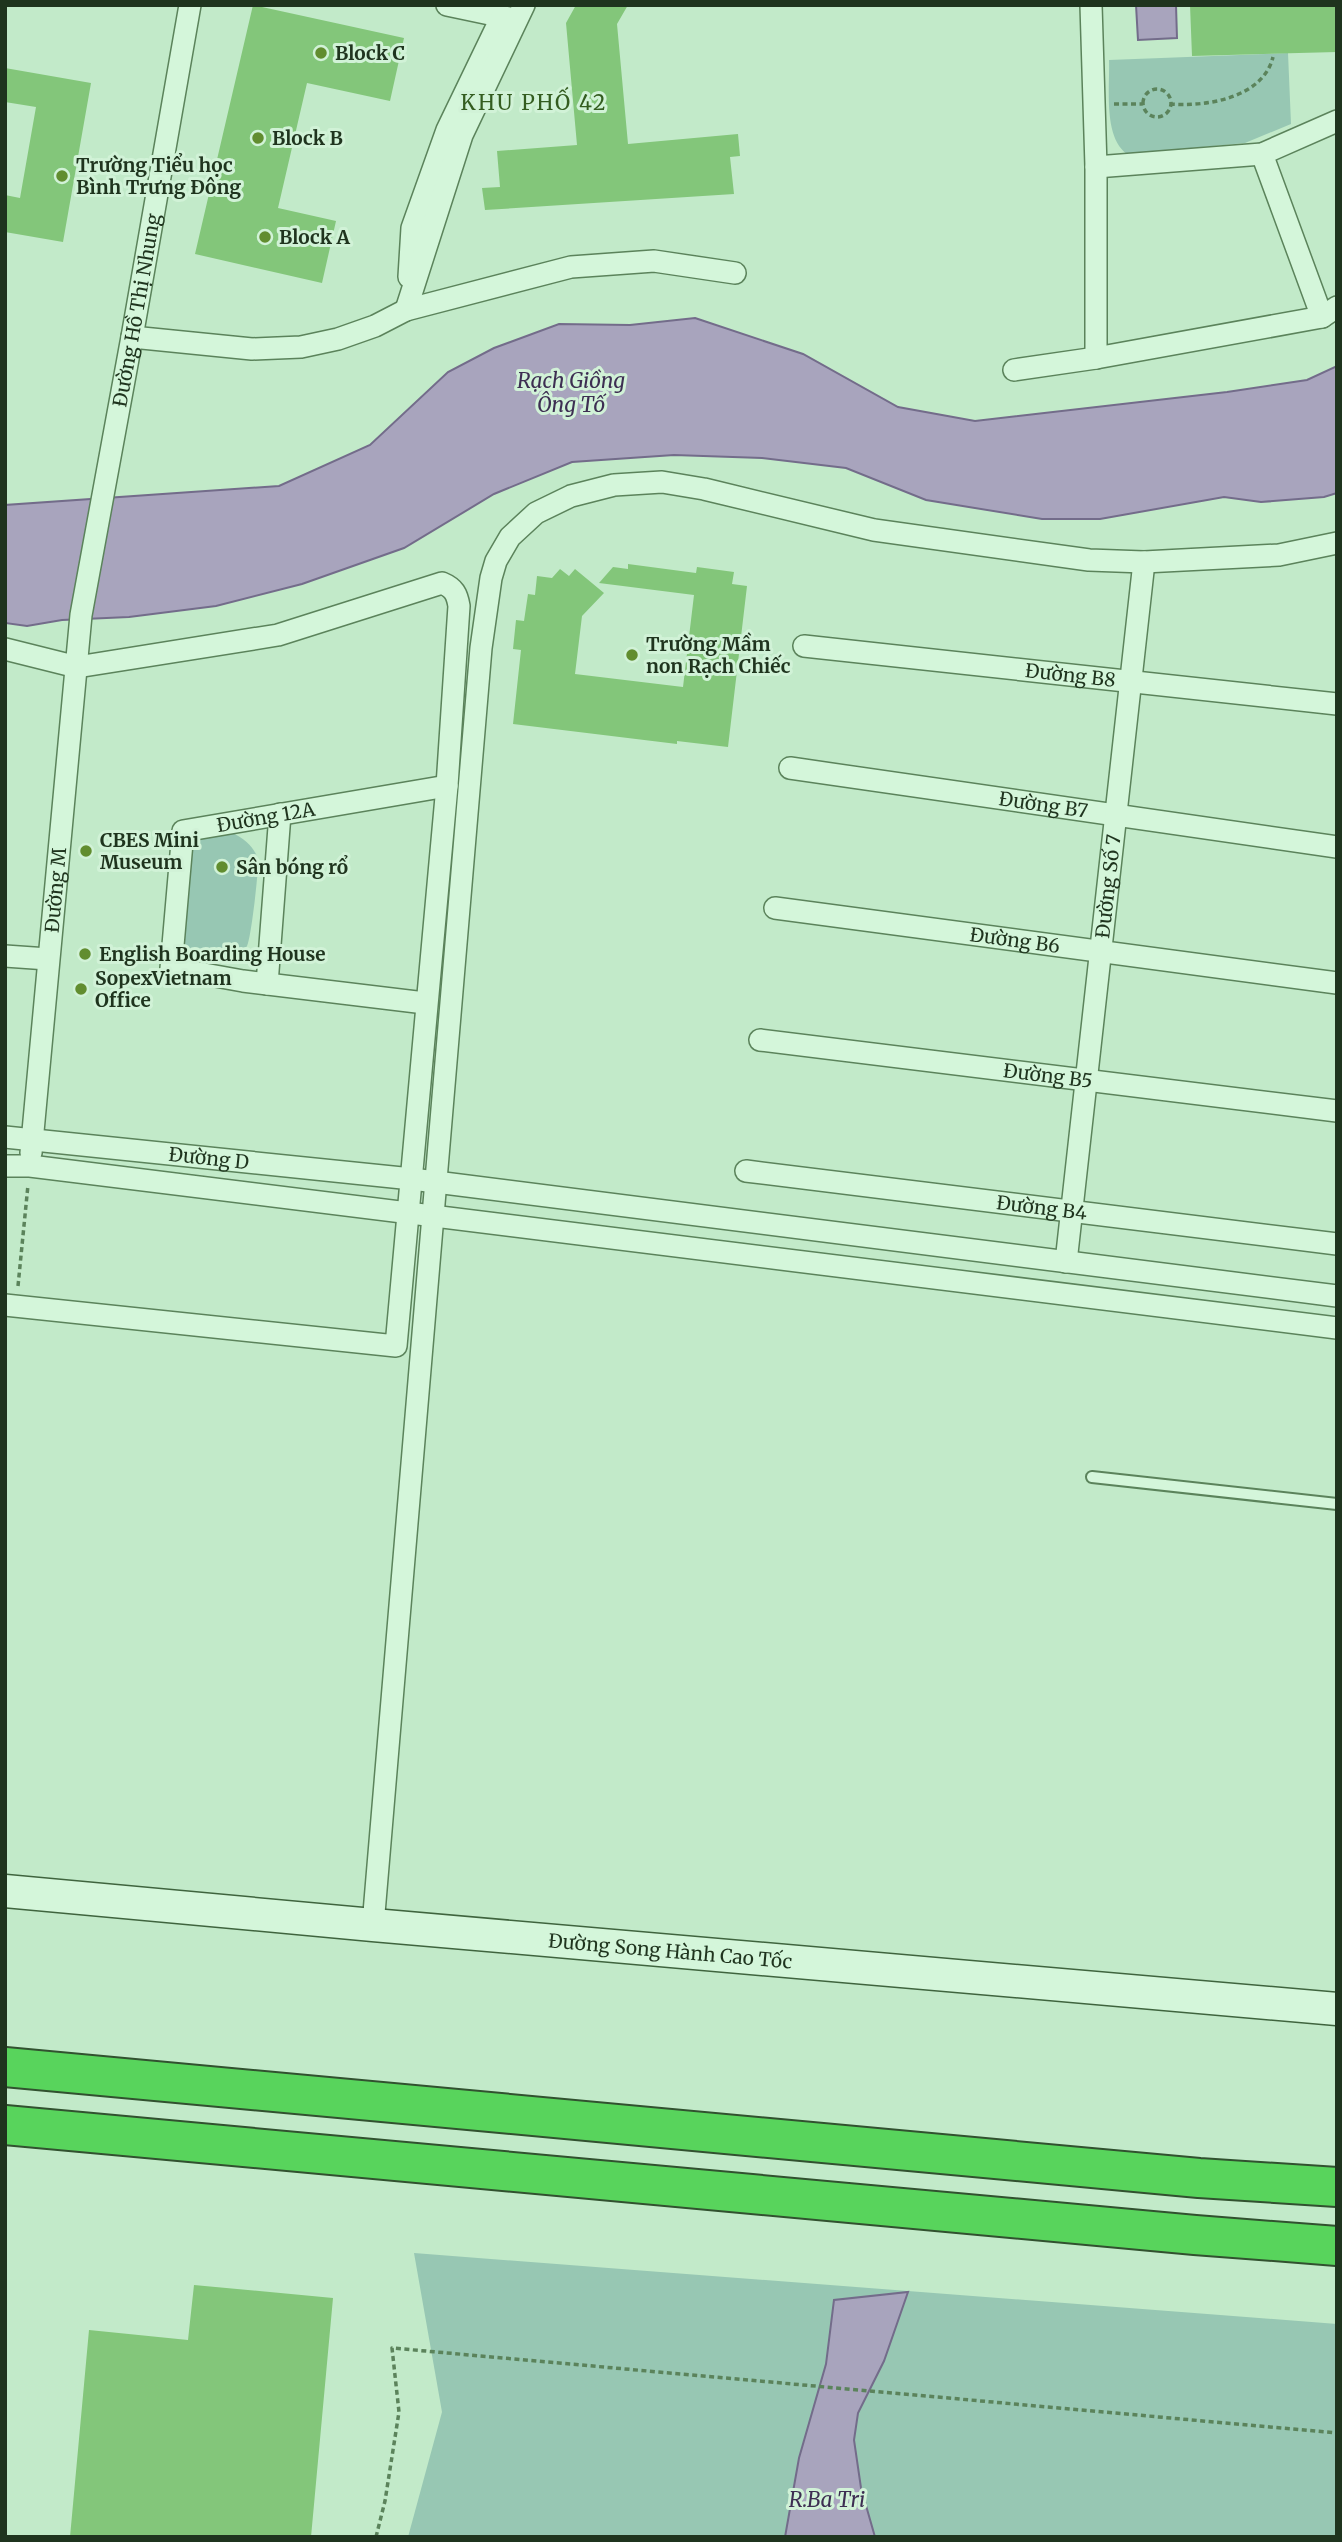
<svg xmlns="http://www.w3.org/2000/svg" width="1342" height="2542" font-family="Merriweather,serif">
	<rect width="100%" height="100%" fill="#c2eac9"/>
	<path fill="#97c7b3" d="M1288 53 1291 124 1245 143 1127 154C1103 137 1110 88 1109 60Z
		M233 833C244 839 255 847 258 860 259 868 251 940 247 946 232 971 199 965 183 945L188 848 195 839Z
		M414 2253 1337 2324V2537H408L442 2412Z"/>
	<path fill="#a8a4bd" stroke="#736c8a" stroke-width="2" d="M1136 5H1176L1177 38 1138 40Z
		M695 318 803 354 898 407 975 421 1227 392 1307 380 1337 366V493L1324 497 1261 502 1224 497 1100 519H1042L926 500 846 468 762 458 674 455 572 462 494 494 404 548 302 584 216 606 129 617 62 620 27 626 5 623V505L279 486 370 445 448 372 494 348 559 324 630 325Z
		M908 2292 884 2361 858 2413 854 2440 861 2488 875 2537H785L799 2458 826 2364 834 2300Z"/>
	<path fill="#83c67a" d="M253 5 404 38 390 101 307 83 278 208 336 221 322 283 195 254Z
		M576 5H628L617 24 628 144 738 134 740 156 730 157 734 194 485 210 482 188 500 187 497 151 577 145 566 23Z
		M1190 5H1337V52L1192 56Z
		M5 68 91 83 63 242 5 232V195L20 198 36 107 5 102Z
		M628 564 696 573 697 567 734 572 732 584 747 586 728 747 677 741V744L513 724 521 650 513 649 516 620 524 621 528 594 535 595 537 576 552 578 560 569 569 576 575 569 604 593 582 616 575 674 683 687 694 595 599 583 613 567 628 569Z
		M194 2285 333 2298 311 2537H70L89 2330 188 2340Z"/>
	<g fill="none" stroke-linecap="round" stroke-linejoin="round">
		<g stroke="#5b835b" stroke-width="14">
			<path id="service" d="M1092 1477 1337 1504"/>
		</g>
		<g stroke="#5b835b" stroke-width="24">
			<g id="minor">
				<path d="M447 5 514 19"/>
				<path d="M1091 5 1096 167 1262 154 1337 121"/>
				<path d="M1262 154 1322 317"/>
				<path d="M409 277 412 228 447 130 502 16"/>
				<path d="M406 310 462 135 524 5"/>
				<path d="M132 337 252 349 301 347 338 339 375 326 406 310 571 267 654 261 735 273"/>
				<path d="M1096 358V167"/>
				<path d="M1014 370 1096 358 1322 317 1337 307"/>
				<path id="s1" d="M804 646 1337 704"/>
				<path d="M5 649 77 667 278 635 442 583C454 588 457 594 459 606L447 786 396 1346 5 1305"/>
				<path id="s2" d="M790 768 1337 847"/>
				<path id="s3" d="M775 908 1337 983"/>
				<path d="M5 956 48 959"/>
				<path d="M267 984 280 814"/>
				<path id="s4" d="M425 1003 243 981 171 968 183 831 447 786"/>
				<path id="s5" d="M760 1040 1337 1111"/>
				<path id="s6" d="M5 1137 412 1179 1337 1296"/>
				<path id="s7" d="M31 1153 81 615 132 337 190 5"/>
				<path d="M5 1166H30L1337 1328"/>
				<path id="s8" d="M746 1171 1337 1244"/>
				<path id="s9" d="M1066 1262 1144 562"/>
				<path d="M373 1925 481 648 491 578 496 561 510 537 536 513 571 496 614 485 662 482 704 489 874 530 1089 560 1144 562 1279 555 1337 543"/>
			</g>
		</g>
		<g stroke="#3f643e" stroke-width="35">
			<g id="secondary">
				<path id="s10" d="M5 1891 373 1925 1337 2009"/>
			</g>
		</g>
		<g stroke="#31512f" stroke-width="42">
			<path id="motorway" d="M5 2067 1199 2178 1337 2187
				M5 2125 1195 2235 1337 2246"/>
		</g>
		<path stroke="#5b835b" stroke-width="3.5" stroke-dasharray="5 3.5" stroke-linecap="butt" d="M1143 103a14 14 0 1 1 28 0a14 14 0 1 1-28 0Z
			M1114 104H1143
			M1170 104C1206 107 1263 98 1273 57
			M18 1286 28 1185
			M376 2537 385 2501 399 2412 392 2348 1337 2433"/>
		<use href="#service" stroke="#d4f6da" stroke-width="10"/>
		<use href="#minor" stroke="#d4f6da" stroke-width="21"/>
		<use href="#secondary" stroke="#d4f6da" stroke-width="32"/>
		<use href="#motorway" stroke="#58d45c" stroke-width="38"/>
	</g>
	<g fill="#618d2f" stroke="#d1f2d7" stroke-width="2.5">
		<circle cx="321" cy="53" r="7"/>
		<circle cx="258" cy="138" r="7"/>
		<circle cx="62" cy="176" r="7"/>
		<circle cx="265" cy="237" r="7"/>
		<circle cx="632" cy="655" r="7"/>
		<circle cx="86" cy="851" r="7"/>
		<circle cx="222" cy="867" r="7"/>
		<circle cx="85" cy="954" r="7"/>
		<circle cx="81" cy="989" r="7"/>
	</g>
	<g text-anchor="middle" stroke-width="6" stroke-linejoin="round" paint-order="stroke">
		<g font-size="19" font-weight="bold" fill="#1f341e" stroke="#d1f2d7" text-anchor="start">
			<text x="335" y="60">Block C</text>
			<text x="272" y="145">Block B</text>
			<text x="76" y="172">Trường Tiểu học<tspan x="76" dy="22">Bình Trưng Đông</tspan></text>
			<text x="279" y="244">Block A</text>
			<text x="646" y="651">Trường Mầm<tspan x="646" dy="22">non Rạch Chiếc</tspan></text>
			<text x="100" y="847">CBES Mini<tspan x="100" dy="22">Museum</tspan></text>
			<text x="236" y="874">Sân bóng rổ</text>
			<text x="99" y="961">English Boarding House</text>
			<text x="95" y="985">SopexVietnam<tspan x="95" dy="22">Office</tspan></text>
		</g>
		<g font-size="19" fill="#1f341e" stroke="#d1f2d7">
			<text dy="7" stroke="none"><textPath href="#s7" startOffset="850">Đường Hồ Thị Nhung</textPath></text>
			<text dy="7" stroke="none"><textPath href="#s1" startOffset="268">Đường B8</textPath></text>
			<text dy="7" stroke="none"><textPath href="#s2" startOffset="256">Đường B7</textPath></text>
			<text dy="7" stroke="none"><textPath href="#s4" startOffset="478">Đường 12A</textPath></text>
			<text dy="7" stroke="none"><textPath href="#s9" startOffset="378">Đường Số 7</textPath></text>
			<text dy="7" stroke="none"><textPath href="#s7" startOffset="264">Đường M</textPath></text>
			<text dy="7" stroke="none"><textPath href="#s3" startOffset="242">Đường B6</textPath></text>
			<text dy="7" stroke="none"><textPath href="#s5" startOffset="290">Đường B5</textPath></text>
			<text dy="7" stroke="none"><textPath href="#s6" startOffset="205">Đường D</textPath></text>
			<text dy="7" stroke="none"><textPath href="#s8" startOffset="298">Đường B4</textPath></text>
			<text dy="7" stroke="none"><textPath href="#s10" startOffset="668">Đường Song Hành Cao Tốc</textPath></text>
		</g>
		<g font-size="21" letter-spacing="2" fill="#345d20" stroke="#d1f2d7">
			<text x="534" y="110">KHU PHỐ 42</text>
		</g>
		<g font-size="21" font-style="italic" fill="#3d2e52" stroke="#d1f2d7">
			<text x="571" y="388">Rạch Giồng<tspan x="571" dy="24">Ông Tố</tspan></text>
			<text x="827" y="2507">R.Ba Tri</text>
		</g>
	</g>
	<rect width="1342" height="2542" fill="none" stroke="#1f341e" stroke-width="14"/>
</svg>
